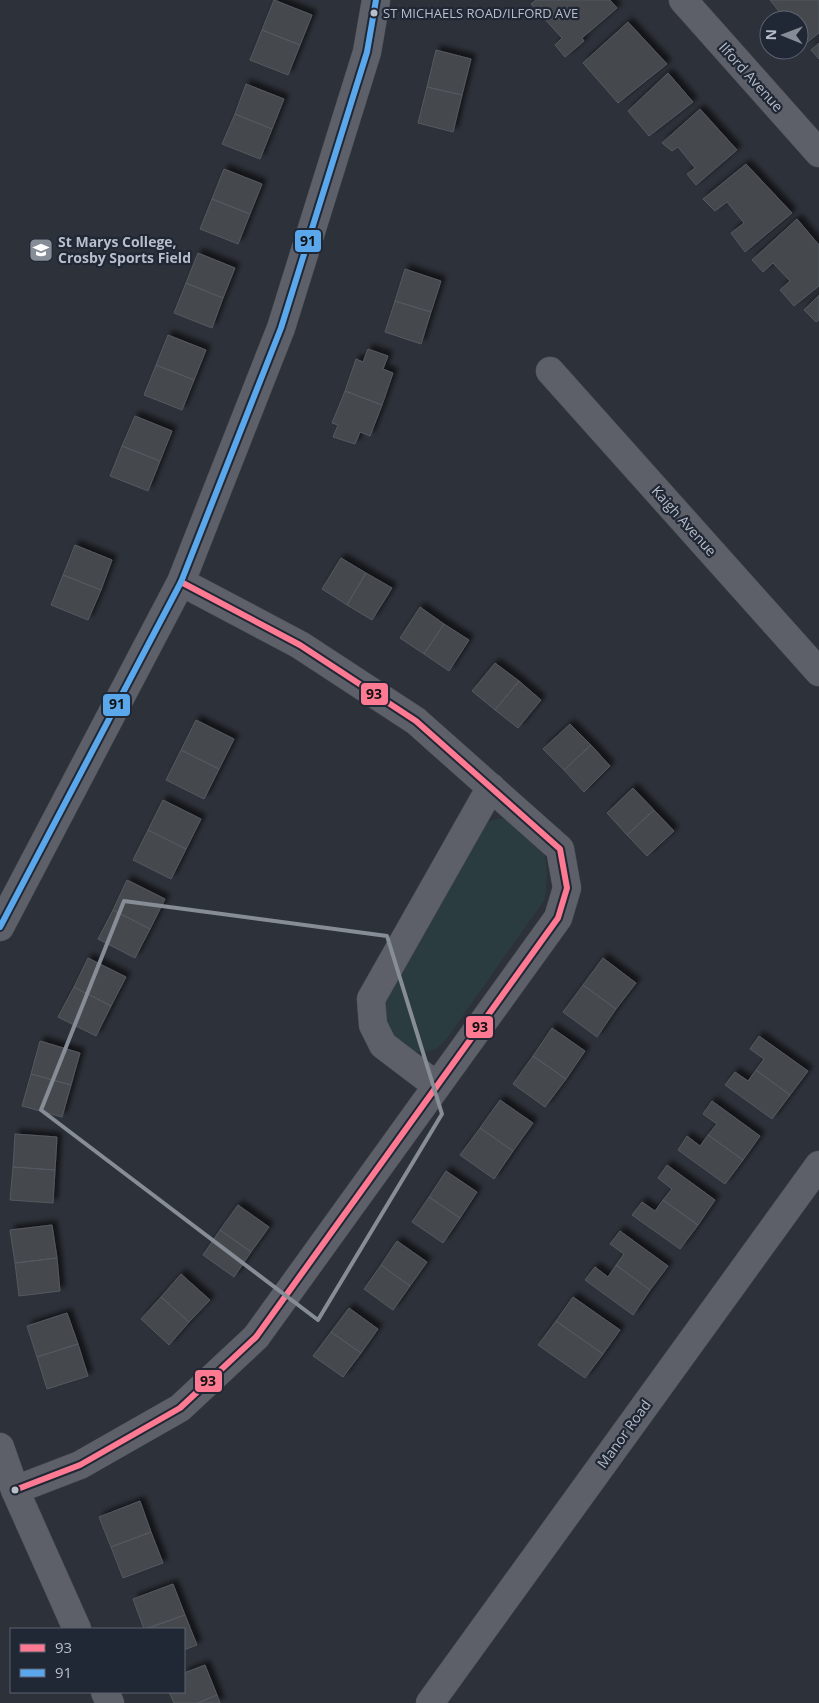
<svg xmlns="http://www.w3.org/2000/svg" width="819" height="1703" font-family="'Open Sans',sans-serif">
	<defs>
		<filter id="shadow"><feDropShadow dx="4.5" dy="-4.5" stdDeviation="2.5" flood-color="#0009"/></filter>
	</defs>
	<rect width="100%" height="100%" fill="#2d3139"/>
	<path fill="#2a3c40" d="M508 818C517 825 530 831 537 840 550 857 547 879 545 899L445 1041 434 1050 416 1052 398 1046 386 1033 382 1007 481 825 495 819Z"/>
	<path fill="#44484e" stroke="#555961" filter="url(#shadow)" d="M274 0 312 15 300 45 262 30Z
		M536 0H610L617 8 582 38 584 41 565 57 555 45 562 38 531 4Z
		M770 0H819V33L805 44 799 37V20H786Z
		M628 22 667 64 618 103 583 63Z
		M262 30 300 45 288 75 250 60Z
		M819 43V59L811 50Z
		M436 50 471 59 462 95 427 87Z
		M668 73 693 102 649 136 628 111Z
		M246 84 284 99 272 129 235 114Z
		M427 87 462 95 453 132 418 123Z
		M700 109 737 150 696 185 687 174 695 168 678 147 672 151 662 143Z
		M235 114 272 129 260 159 222 144Z
		M746 164 792 213 745 252 731 233 744 223 727 202 715 211 703 199Z
		M224 169 262 184 250 214 212 199Z
		M212 199 250 214 238 244 200 229Z
		M797 219 819 245V286L794 306 780 290 790 281 773 263 763 272 752 260Z
		M198 253 235 268 223 298 186 283Z
		M405 269 441 281 431 312 395 301Z
		M186 283 223 298 212 328 174 313Z
		M819 295V320L816 322 804 310Z
		M395 301 431 312 421 344 385 332Z
		M168 335 206 350 194 380 156 365Z
		M368 349 388 356 383 369 393 373 382 405 345 391 356 359 363 362Z
		M156 365 194 380 182 410 144 395Z
		M345 391 382 405 370 436 360 432 355 444 333 437 338 425 332 423Z
		M135 416 172 431 160 461 122 446Z
		M122 446 160 461 148 491 110 476Z
		M75 545 112 560 101 590 63 575Z
		M341 558 366 573 347 605 322 589Z
		M366 573 392 588 372 620 347 605Z
		M63 575 101 590 88 620 51 605Z
		M420 607 444 624 424 654 400 638Z
		M444 624 469 640 449 671 424 654Z
		M495 663 519 681 495 710 472 691Z
		M519 681 541 700 518 728 495 710Z
		M196 720 234 739 219 769 181 750Z
		M570 724 591 745 564 770 543 749Z
		M591 745 610 766 584 792 564 770Z
		M181 750 219 769 204 799 166 780Z
		M633 788 654 810 627 835 607 813Z
		M163 800 201 819 186 849 148 830Z
		M654 810 674 831 647 856 627 835Z
		M148 830 186 849 171 879 133 860Z
		M127 880 165 899 150 929 113 910Z
		M113 910 150 929 135 958 98 939Z
		M88 958 126 977 111 1006 74 987Z
		M603 958 636 983 616 1009 583 985Z
		M583 985 616 1009 597 1037 563 1012Z
		M74 987 111 1006 96 1036 58 1017Z
		M552 1028 585 1051 566 1079 533 1056Z
		M759 1036 808 1071 790 1095 756 1070 764 1059 750 1049Z
		M40 1041 80 1053 71 1085 31 1074Z
		M533 1056 566 1079 545 1107 513 1084Z
		M756 1070 790 1095 772 1119 725 1085 735 1072 748 1081Z
		M31 1074 71 1085 62 1117 22 1106Z
		M500 1100 533 1123 513 1151 480 1128Z
		M712 1101 760 1136 743 1160 708 1135 717 1124 703 1114Z
		M480 1128 513 1151 494 1179 460 1155Z
		M15 1134 57 1137 55 1170 13 1167Z
		M708 1135 743 1160 725 1184 678 1150 687 1136 700 1146Z
		M667 1165 715 1200 698 1225 663 1200 672 1189 658 1178Z
		M13 1167 55 1170 53 1203 10 1200Z
		M446 1171 477 1192 460 1218 429 1197Z
		M429 1197 460 1218 443 1243 412 1222Z
		M663 1200 698 1225 680 1249 632 1215 642 1202 655 1211Z
		M238 1205 269 1227 251 1252 220 1230Z
		M52 1225 57 1258 15 1263 10 1230Z
		M220 1230 251 1252 234 1277 203 1255Z
		M620 1231 668 1266 650 1290 616 1265 624 1254 610 1244Z
		M397 1241 427 1262 410 1286 381 1265Z
		M57 1258 60 1291 19 1296 15 1263Z
		M381 1265 410 1286 393 1310 364 1289Z
		M616 1265 650 1290 633 1315 585 1280 595 1267 608 1277Z
		M181 1274 210 1300 189 1322 161 1297Z
		M161 1297 189 1322 169 1345 141 1319Z
		M573 1297 620 1330 603 1354 556 1321Z
		M349 1308 378 1329 361 1353 331 1332Z
		M67 1313 78 1344 37 1357 27 1326Z
		M556 1321 603 1354 585 1378 538 1345Z
		M331 1332 361 1353 343 1377 313 1356Z
		M78 1344 88 1376 47 1389 37 1357Z
		M140 1501 151 1532 111 1547 99 1517Z
		M151 1532 163 1563 123 1578 111 1547Z
		M173 1584 185 1615 144 1629 133 1599Z
		M185 1615 197 1645 184 1650V1629H147Z
		M205 1665 217 1695 198 1703H174L169 1692H184V1673Z
		M217 1695 220 1703H198Z"/>
	<g fill="none" stroke-linecap="round" stroke-linejoin="round">
		<g stroke="#494c52" stroke-width="29">
			<path id="minor" d="M683 0 819 153
				M550 371 819 672
				M0 927 181 582 281 328 367 52 376 0
				M437 1086 383 1045 373 1025 371 999 491 787
				M0 1447 15 1490 77 1629
				M15 1490 80 1465 180 1408 256 1337 558 918 567 888 560 849 416 721 300 645 181 582
				M105 1692 110 1703
				M430 1703 819 1165"/>
		</g>
		<use href="#minor" stroke="#5d6068" stroke-width="28"/>
		<g stroke="#202735" stroke-width="10">
			<path id="bus-1" d="M15 1490 80 1465 180 1408 256 1337 558 918 567 888 560 849 416 721 300 645 181 582"/>
		</g>
		<g stroke="#202735" stroke-width="10">
			<path id="bus-2" d="M0 927 181 582 281 328 367 52 376 0"/>
		</g>
		<use href="#bus-1" stroke="#fe7a93" stroke-width="6"/>
		<use href="#bus-2" stroke="#5aa8eb" stroke-width="6"/>
	</g>
	<path fill="none" stroke="#878d97" stroke-width="4" stroke-linejoin="round" d="M124 901 387 936 442 1114 318 1320 41 1110Z"/>
	<defs>
		<g id="school-square" transform="scale(1.25)"><rect x="-9" y="-9" width="18" height="18" rx="4" fill="#878d97" stroke="#202735"/><path d="M0-5L7-2L0 1L-7-2ZM-4 1L0 2.5L4 1V4Q0 6-4 4Z" fill="#fff"/></g>
	</defs>
	<g fill-rule="evenodd">
		<use href="#school-square" x="41" y="250"/>
	</g>
	<g fill="#b8beca" stroke="#202735" stroke-width="2">
		<circle cx="374" cy="13" r="4.5"/>
		<circle cx="15" cy="1490" r="4.5"/>
	</g>
	<g text-anchor="middle" stroke-width="4.5" stroke-linejoin="round" paint-order="stroke">
		<g font-size="13" fill="#b8beca" stroke="#202735" text-anchor="start">
			<text x="383" y="18">ST MICHAELS ROAD/ILFORD AVE</text>
		</g>
		<g font-size="14" fill="#b8beca" stroke="#202735">
			<text transform="translate(751 77) rotate(48)" y="5">Ilford Avenue</text>
			<text transform="translate(684 521) rotate(48)" y="5">Kaigh Avenue</text>
			<text transform="translate(624 1434) rotate(-54)" y="5">Manor Road</text>
		</g>
		<g font-size="14" font-weight="bold" fill="#b8beca" stroke="#202735" text-anchor="start">
			<text x="58" y="247">St Marys College,<tspan x="58" dy="16">Crosby Sports Field</tspan></text>
		</g>
	</g>
	<g stroke="#202735" stroke-width="2">
		<rect x="294" y="229" width="28" height="24" rx="5" fill="#5aa8eb"/>
		<rect x="360" y="682" width="29" height="24" rx="5" fill="#fe7a93"/>
		<rect x="102" y="693" width="29" height="24" rx="5" fill="#5aa8eb"/>
		<rect x="465" y="1015" width="29" height="24" rx="5" fill="#fe7a93"/>
		<rect x="194" y="1369" width="29" height="24" rx="5" fill="#fe7a93"/>
	</g>
	<g font-size="14" text-anchor="middle" font-weight="bold" fill="#111">
		<text x="308" y="246">91</text>
		<text x="374" y="699">93</text>
		<text x="117" y="709">91</text>
		<text x="480" y="1032">93</text>
		<text x="208" y="1386">93</text>
	</g>
	<rect x="10" y="1628" width="175" height="65" fill="#202735" stroke="#5d6371"/>
	<rect x="20" y="1644" width="25" height="8" fill="#fe7a93" stroke="#5d6371"/>
	<text x="55" y="1653" font-size="15" fill="#b8beca">93</text>
	<rect x="20" y="1669" width="25" height="8" fill="#5aa8eb" stroke="#5d6371"/>
	<text x="55" y="1678" font-size="15" fill="#b8beca">91</text>
	<g transform="translate(784 35) rotate(271)"><circle r="24" fill="#202735" stroke="#5d6371"/>
	<path d="M0-4L9 19L0 12L-9 19Z" fill="#878d97"/>
	<text y="-8" font-size="14" font-weight="bold" text-anchor="middle" fill="#b8beca">N</text>
	</g>
</svg>
